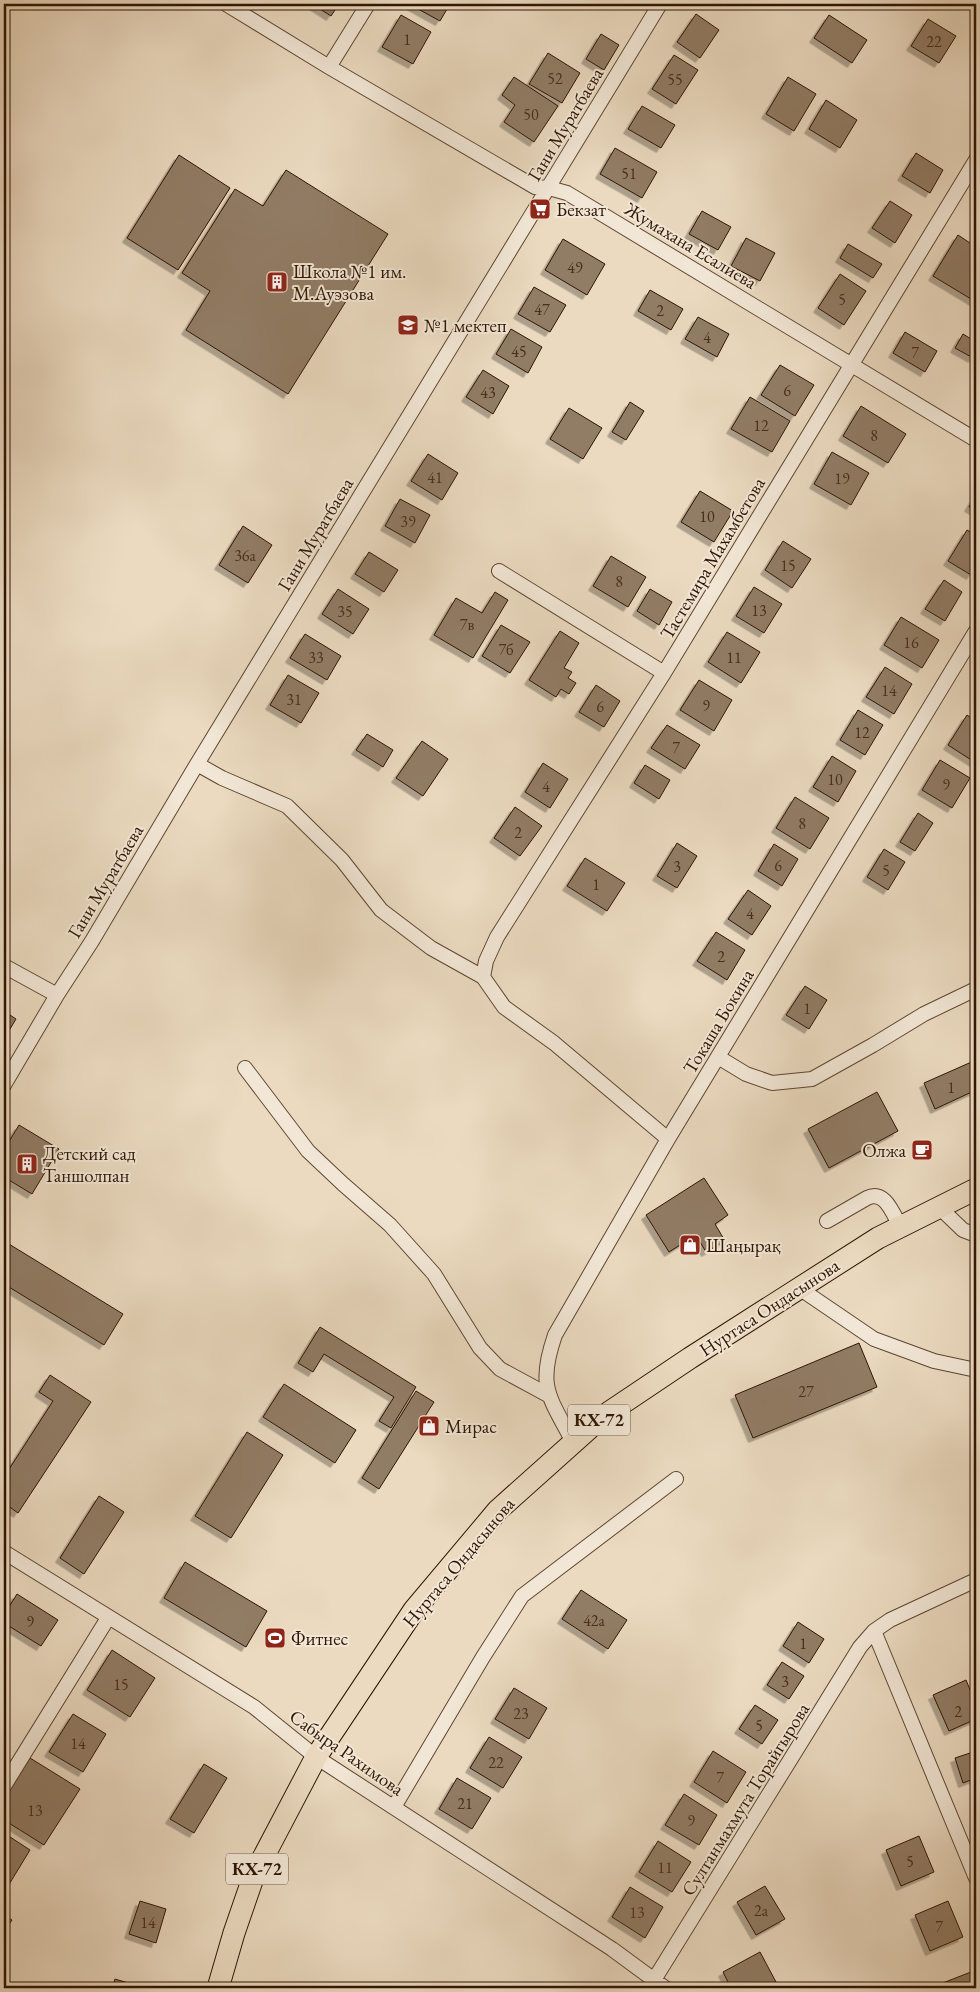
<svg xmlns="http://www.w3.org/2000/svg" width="980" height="1992" font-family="'EB Garamond',serif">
	<defs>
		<filter id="shadow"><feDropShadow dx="-4.5" dy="4.5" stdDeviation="0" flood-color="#0004"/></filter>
	</defs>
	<rect width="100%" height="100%" fill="#ebdac0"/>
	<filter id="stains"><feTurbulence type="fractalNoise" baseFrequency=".004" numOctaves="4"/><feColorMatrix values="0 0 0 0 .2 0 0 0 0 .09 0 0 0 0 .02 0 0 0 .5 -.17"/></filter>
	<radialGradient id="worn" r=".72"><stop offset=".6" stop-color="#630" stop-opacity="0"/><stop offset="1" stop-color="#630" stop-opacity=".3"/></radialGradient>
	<path fill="#917b65" stroke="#2f1503" filter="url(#shadow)" d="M312 4H339L331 16Z
		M409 4H450L440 21Z
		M696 14 719 30 700 58 677 42Z
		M401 15 431 32 413 64 382 47Z
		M829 15 867 40 852 63 814 38Z
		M928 19 956 36 939 63 911 46Z
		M601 34 619 45 604 70 586 59Z
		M548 53 580 73 562 103 529 84Z
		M674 55 698 70 676 104 652 89Z
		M514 77 558 106 534 142 504 122 515 105 502 95Z
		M788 77 816 94 794 131 766 114Z
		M826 100 857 120 840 148 809 129Z
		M642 106 675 125 661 148 628 129Z
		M615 148 657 172 642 198 600 174Z
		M916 153 943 170 930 193 902 176Z
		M179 155 230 188 178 270 127 238Z
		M286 170 388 234 288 394 186 330 210 291 182 273 235 189 263 206Z
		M890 201 912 215 895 243 872 228Z
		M702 211 731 227 718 250 689 234Z
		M958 235 976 247V302L933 276Z
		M746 238 775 253 760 281 731 266Z
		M563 239 605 264 587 295 545 270Z
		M848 244 882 264 873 278 840 258Z
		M840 274 866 291 844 325 818 308Z
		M534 287 566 305 550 332 518 314Z
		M650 290 683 309 671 330 638 311Z
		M698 317 729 334 717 357 685 339Z
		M511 329 542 347 528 373 496 354Z
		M905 332 937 351 925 372 893 353Z
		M963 334 976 342V353L973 358 955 348Z
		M780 365 814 385 795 416 761 395Z
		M483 370 509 386 493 414 466 397Z
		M750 397 790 421 772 452 731 429Z
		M630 402 644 411 626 440 612 432Z
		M861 406 906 434 888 463 843 436Z
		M569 408 602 428 583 459 550 439Z
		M832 452 869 473 851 505 814 484Z
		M428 454 458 473 442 500 411 481Z
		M700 491 733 511 714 542 681 522Z
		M976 495V511L969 507Z
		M400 499 430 515 415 543 385 526Z
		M243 526 272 545 248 583 219 565Z
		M967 530 976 535V567L971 575 948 561Z
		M783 541 811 559 792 588 765 570Z
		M369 552 398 570 384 592 355 574Z
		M611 556 646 577 628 607 593 586Z
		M944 580 962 592 945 621 925 609Z
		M754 587 782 604 764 633 736 616Z
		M338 589 369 609 353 634 322 614Z
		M650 589 672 602 659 625 637 611Z
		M495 592 508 600 473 658 434 635 456 598 482 613Z
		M901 617 939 640 922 668 884 645Z
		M501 625 530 642 510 673 482 656Z
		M560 631 579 643 564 668 572 672 568 678 576 683 569 694 561 689 556 697 529 680Z
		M727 632 760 652 741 683 708 662Z
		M305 634 341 656 327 680 290 658Z
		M885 667 912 684 894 714 866 697Z
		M288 675 319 693 301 723 270 705Z
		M699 680 732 700 714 731 680 710Z
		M596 685 620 701 604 727 579 712Z
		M858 710 883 725 865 755 840 740Z
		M967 715 976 721V763L948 745Z
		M667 725 700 745 685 769 651 748Z
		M367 734 393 750 383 767 356 750Z
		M422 741 448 759 423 796 396 778Z
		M832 756 856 771 838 802 813 787Z
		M940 760 970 778 952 808 922 790Z
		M543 763 568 779 550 808 525 792Z
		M645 765 670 780 659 799 634 783Z
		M795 797 829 818 810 849 776 828Z
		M515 807 542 826 520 856 494 838Z
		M918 813 933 823 915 851 900 842Z
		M677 843 697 856 677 888 657 876Z
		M774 844 798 859 782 886 758 871Z
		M884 849 905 862 888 890 867 877Z
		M585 858 625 883 607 911 567 886Z
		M748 890 771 906 752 935 728 919Z
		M716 932 745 950 727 980 697 961Z
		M805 986 827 1000 809 1029 786 1015Z
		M4 1011 16 1019 4 1039Z
		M976 1060V1090L935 1109 924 1083Z
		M877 1092 898 1131 829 1168 808 1129Z
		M19 1125 59 1149 32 1194 4 1177V1150Z
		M704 1178 728 1215 715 1224 725 1241 706 1252 696 1235 669 1252 646 1215Z
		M4 1241 123 1314 104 1345 4 1284Z
		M320 1327 416 1387 391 1428 379 1421 394 1397 324 1354 313 1372 298 1363Z
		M859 1343 877 1387 753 1438 735 1395Z
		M50 1375 91 1402 18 1513 4 1503V1477L53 1401 39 1392Z
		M284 1384 356 1430 335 1463 263 1417Z
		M416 1391 434 1402 379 1489 362 1478Z
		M247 1432 283 1455 231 1538 195 1516Z
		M99 1496 124 1512 84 1574 60 1558Z
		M185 1562 267 1611 246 1647 164 1598Z
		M581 1590 627 1620 608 1649 562 1619Z
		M17 1594 58 1620 41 1646 4 1623V1615Z
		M798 1622 824 1639 809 1663 783 1646Z
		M112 1650 155 1678 130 1717 87 1690Z
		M782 1662 804 1676 789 1699 767 1685Z
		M966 1680 976 1704V1719L949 1731 933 1695Z
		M514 1688 547 1708 529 1739 495 1719Z
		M755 1705 778 1720 762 1744 739 1729Z
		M73 1714 106 1734 83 1772 49 1752Z
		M489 1737 522 1757 503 1788 470 1768Z
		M713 1751 746 1772 727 1803 694 1782Z
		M976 1751V1778L963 1783 955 1758Z
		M30 1758 80 1789 44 1845 4 1820V1800Z
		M204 1764 227 1778 194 1833 170 1819Z
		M457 1778 491 1798 472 1829 439 1809Z
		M684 1794 717 1815 699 1845 665 1825Z
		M4 1833 30 1850 5 1891H4Z
		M919 1836 934 1872 901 1886 886 1850Z
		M658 1841 691 1862 672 1892 639 1872Z
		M765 1886 785 1919 756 1935 737 1902Z
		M630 1887 663 1907 645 1938 612 1917Z
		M140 1901 166 1909 156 1943 129 1934Z
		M948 1901 963 1937 930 1951 915 1915Z
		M4 1915 12 1920 4 1932Z
		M760 1952 776 1982 765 1988H731L723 1972Z
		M976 1970V1988H935V1986Z
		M115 1979 145 1988H112Z"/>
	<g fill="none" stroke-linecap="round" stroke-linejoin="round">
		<g stroke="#5e4632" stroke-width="16">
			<path id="minor" d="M226 4 329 67 535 187 549 188 567 193 976 440
				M329 67 368 4
				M499 571 664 673
				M197 764 222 778 287 806 342 860 381 910 431 948 483 977 504 1007 554 1043 668 1139
				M4 966 57 995
				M483 977 486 961 497 937 664 673 976 160
				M718 1057 746 1074 772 1083 812 1079 873 1045 924 1014 976 989
				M245 1068 308 1151 343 1184 390 1225 434 1274 480 1348 500 1369 548 1395
				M4 1085 57 995 92 941 197 764 660 4
				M939 1207 963 1230 976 1235
				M827 1221 867 1198C885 1189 893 1214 900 1226
				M799 1288 874 1339 934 1361 976 1370
				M573 1442C549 1396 537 1387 555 1335L668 1139 976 631
				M4 1552 254 1707 316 1757 612 1949 665 1988
				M874 1631 976 1878
				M4 1786 108 1618
				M394 1807 483 1657 522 1596 676 1479
				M649 1988 860 1647 874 1631 890 1620 976 1580"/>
		</g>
		<g stroke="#2f1503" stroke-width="23">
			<path id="primary" d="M218 1988 234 1933 254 1875 316 1757 414 1610 498 1510 602 1417 690 1358 878 1238 976 1189"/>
		</g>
		<use href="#minor" stroke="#f2e7d6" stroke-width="14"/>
		<use href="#primary" stroke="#ebdac0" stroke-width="21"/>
	</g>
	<defs>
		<g id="supermarket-square" transform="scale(1.125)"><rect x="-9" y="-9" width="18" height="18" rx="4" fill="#8f2418" stroke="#f2e7d6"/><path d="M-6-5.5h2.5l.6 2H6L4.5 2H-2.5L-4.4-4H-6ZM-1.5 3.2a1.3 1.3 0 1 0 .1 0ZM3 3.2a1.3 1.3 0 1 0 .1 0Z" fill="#fff"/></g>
		<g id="building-square" transform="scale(1.125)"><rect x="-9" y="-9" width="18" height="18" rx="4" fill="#8f2418" stroke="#f2e7d6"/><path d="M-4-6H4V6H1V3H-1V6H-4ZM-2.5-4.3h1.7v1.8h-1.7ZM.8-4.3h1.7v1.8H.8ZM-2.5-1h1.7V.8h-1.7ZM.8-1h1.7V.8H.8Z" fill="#fff"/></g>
		<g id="school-square" transform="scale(1.125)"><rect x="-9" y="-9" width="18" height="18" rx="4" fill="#8f2418" stroke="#f2e7d6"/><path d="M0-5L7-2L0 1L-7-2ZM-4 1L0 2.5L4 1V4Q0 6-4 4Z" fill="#fff"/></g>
		<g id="cafe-square" transform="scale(1.125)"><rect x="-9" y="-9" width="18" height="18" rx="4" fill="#8f2418" stroke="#f2e7d6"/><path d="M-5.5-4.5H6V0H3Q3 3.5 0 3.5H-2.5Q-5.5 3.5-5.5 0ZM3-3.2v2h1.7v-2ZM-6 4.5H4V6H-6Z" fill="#fff"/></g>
		<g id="shop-square" transform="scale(1.125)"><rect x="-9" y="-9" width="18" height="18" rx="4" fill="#8f2418" stroke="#f2e7d6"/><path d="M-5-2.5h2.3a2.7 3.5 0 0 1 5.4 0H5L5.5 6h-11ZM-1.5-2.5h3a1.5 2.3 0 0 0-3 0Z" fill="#fff"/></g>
		<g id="stadium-square" transform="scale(1.125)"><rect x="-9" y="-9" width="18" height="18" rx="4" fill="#8f2418" stroke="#f2e7d6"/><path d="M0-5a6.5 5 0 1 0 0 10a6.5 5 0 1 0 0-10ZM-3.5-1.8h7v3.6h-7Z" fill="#fff"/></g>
	</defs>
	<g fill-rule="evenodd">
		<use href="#supermarket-square" x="540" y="209"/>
		<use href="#building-square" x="277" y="282"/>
		<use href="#school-square" x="408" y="325"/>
		<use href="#cafe-square" x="922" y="1150"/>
		<use href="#building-square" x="27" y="1164"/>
		<use href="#shop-square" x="690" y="1245"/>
		<use href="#shop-square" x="429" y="1426"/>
		<use href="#stadium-square" x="275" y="1638"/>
	</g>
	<g text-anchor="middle" stroke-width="4" stroke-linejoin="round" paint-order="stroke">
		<g font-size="16" fill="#482e1c">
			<text x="407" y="45">1</text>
			<text x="934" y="47">22</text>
			<text x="555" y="84">52</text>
			<text x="675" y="85">55</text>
			<text x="531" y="120">50</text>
			<text x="629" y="179">51</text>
			<text x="575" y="273">49</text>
			<text x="842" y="305">5</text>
			<text x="542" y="315">47</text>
			<text x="660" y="316">2</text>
			<text x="707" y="343">4</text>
			<text x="519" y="357">45</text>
			<text x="915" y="358">7</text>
			<text x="787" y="396">6</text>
			<text x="488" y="398">43</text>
			<text x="761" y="431">12</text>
			<text x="874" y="441">8</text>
			<text x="435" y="483">41</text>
			<text x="842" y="484">19</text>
			<text x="707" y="522">10</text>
			<text x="408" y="527">39</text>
			<text x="245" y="561">36а</text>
			<text x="788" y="571">15</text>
			<text x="619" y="587">8</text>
			<text x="759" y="616">13</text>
			<text x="345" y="617">35</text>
			<text x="467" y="630">7в</text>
			<text x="911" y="648">16</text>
			<text x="506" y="655">7б</text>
			<text x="316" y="663">33</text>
			<text x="734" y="663">11</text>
			<text x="889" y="696">14</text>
			<text x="294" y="705">31</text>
			<text x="706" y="711">9</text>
			<text x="600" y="712">6</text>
			<text x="862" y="738">12</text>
			<text x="676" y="753">7</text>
			<text x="835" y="785">10</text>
			<text x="946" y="790">9</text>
			<text x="546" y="792">4</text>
			<text x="802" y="829">8</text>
			<text x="518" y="838">2</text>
			<text x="778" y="871">6</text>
			<text x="677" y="872">3</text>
			<text x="886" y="876">5</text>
			<text x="596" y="890">1</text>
			<text x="750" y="919">4</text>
			<text x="721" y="962">2</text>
			<text x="807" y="1014">1</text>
			<text x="951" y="1093">1</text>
			<text x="806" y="1397">27</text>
			<text x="594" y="1626">42а</text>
			<text x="30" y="1627">9</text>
			<text x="803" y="1649">1</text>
			<text x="785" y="1687">3</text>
			<text x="121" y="1690">15</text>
			<text x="958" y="1717">2</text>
			<text x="521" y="1719">23</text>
			<text x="759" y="1731">5</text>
			<text x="78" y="1749">14</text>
			<text x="496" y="1768">22</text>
			<text x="720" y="1783">7</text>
			<text x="465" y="1809">21</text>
			<text x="35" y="1816">13</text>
			<text x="691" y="1826">9</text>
			<text x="910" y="1867">5</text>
			<text x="665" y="1873">11</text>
			<text x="761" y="1916">2а</text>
			<text x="637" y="1918">13</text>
			<text x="148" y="1928">14</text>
			<text x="939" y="1932">7</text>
		</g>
		<g fill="#f2e7d6" stroke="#6a5442" stroke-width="1">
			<rect x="568" y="1404.5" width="62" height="31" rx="4"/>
			<rect x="226" y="1853.5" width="62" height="31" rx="4"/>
		</g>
		<g font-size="18" font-weight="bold" fill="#2f1503">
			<text x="599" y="1426">КХ-72</text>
			<text x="257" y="1875">КХ-72</text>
		</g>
		<g font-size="19" fill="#2f1503" stroke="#f2e7d6">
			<text transform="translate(565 124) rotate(-59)" y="7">Гани Муратбаева</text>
			<text transform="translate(691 245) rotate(31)" y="7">Жумахана Есалиева</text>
			<text transform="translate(315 534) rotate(-59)" y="7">Гани Муратбаева</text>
			<text transform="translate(712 558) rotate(-59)" y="7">Тастемира Махамбетова</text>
			<text transform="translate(105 881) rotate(-59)" y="7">Гани Муратбаева</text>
			<text transform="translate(718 1021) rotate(-59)" y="7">Токаша Бокина</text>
			<text transform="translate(769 1307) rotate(-33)" y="7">Нуртаса Ондасынова</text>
			<text transform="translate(458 1562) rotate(-50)" y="7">Нуртаса Ондасынова</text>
			<text transform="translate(347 1752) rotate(35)" y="7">Сабыра Рахимова</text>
			<text transform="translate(745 1799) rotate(-58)" y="7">Султанмахмута Торайгырова</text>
		</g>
		<g font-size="19" fill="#2f1503" stroke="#f2e7d6" text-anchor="start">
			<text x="556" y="216">Бекзат</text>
			<text x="293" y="278">Школа №1 им.<tspan x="293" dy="22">М.Ауэзова</tspan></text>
			<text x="424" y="332">№1 мектеп</text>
			<text x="906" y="1157" text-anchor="end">Олжа</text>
			<text x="43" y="1160">Детский сад<tspan x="43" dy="22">Таншолпан</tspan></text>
			<text x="706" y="1252">Шаңырақ</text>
			<text x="445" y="1433">Мирас</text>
			<text x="291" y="1645">Фитнес</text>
		</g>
	</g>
	<rect width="980" height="1992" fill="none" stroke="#ebdac0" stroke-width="20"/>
	<rect x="5" y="5" width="970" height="1982" fill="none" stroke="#2f1503" stroke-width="2.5"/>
	<rect x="10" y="10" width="960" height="1972" fill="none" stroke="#2f1503"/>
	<rect width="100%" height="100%" filter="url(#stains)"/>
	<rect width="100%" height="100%" fill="url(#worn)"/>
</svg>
